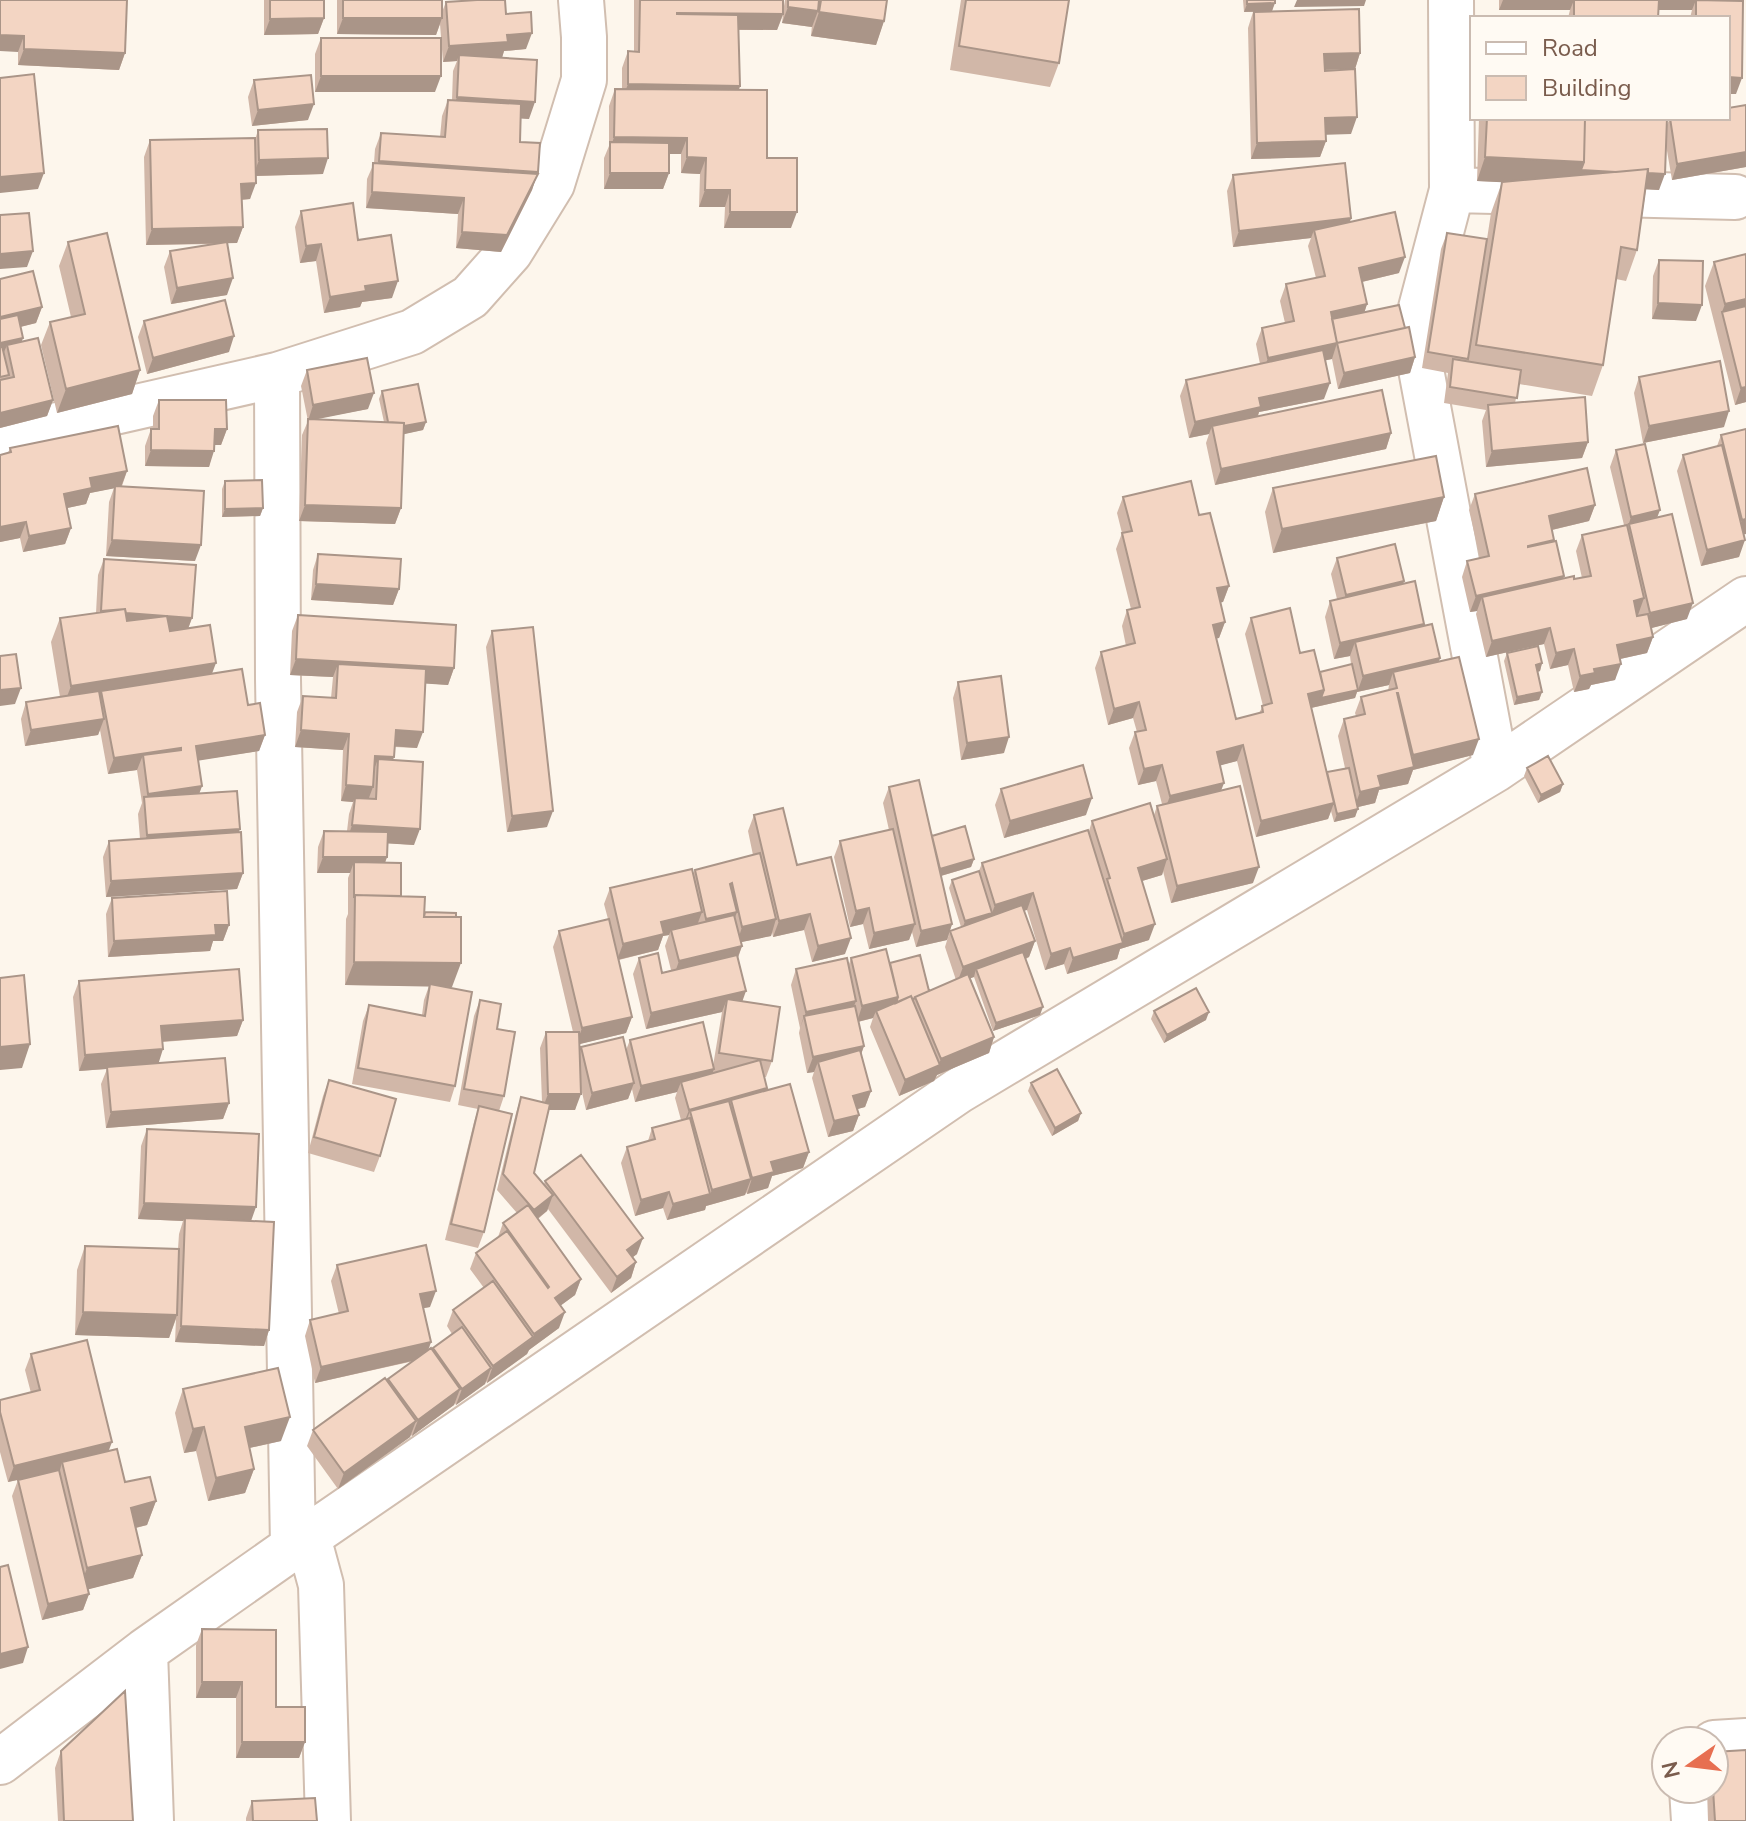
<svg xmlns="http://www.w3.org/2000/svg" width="1746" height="1821" font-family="'Nunito Sans',sans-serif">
	<rect width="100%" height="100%" fill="#fdf6ec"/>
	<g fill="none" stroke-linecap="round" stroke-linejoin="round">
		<g stroke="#d1beb0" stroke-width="48">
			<path id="minor" d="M1451 0 1452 190 1421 308 1417 348 1496 769
				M1452 190 1735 197
				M277 375 278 679 293 1547
				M0 438 277 375 412 332 470 297 510 252 552 184 584 80V37L581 0
				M308 1537 321 1585 328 1821
				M145 1651 151 1821
				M1714 1743 1746 1741
				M0 1762 145 1651 293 1547 958 1091 1496 769 1746 599
				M1692 1789 1694 1821"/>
		</g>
		<use href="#minor" stroke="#fff" stroke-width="44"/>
	</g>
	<path fill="#d1b7a8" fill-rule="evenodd" d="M0 0 125 53 119 70 18 65V52Z
		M264 0H324V18L318 34 264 35Z
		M337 0H442V12L446 2 506 14 526 49 504 51 502 57 529 119 521 118 520 142 538 172 532 190 501 252 456 248 458 214 366 208 367 179 374 163 375 149 381 133 440 137 442 116 448 100H452L453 71 457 61 443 62 440 24 436 35 337 34Z
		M634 0H783V12L785 0H887L884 21 876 45 811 36 812 25V27L782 23 783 15 777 30H738L740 86 739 90 767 158 791 228H724L725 207H699L700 174 681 173V154H669V173L663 189H604V158L609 146V106L615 89H622V68L628 51H634Z
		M961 0H1069L1059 63 1050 87 950 70Z
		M1243 0H1275L1272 11 1360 53 1355 69 1325 70 1351 134H1325L1326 141 1320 157 1251 159 1248 28 1253 12H1244Z
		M1459 0H1734L1736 94 1728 18H1690L1692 10H1658V18H1568L1570 10H1499V0Z
		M321 38 435 92H315V54Z
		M1472 57V104H1470L1471 61Z
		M254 80 308 120 252 126 248 97Z
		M1746 105V167L1672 180 1666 145 1659 190 1646 189 1637 250 1626 281 1616 279 1603 365 1592 396 1519 384 1515 403 1588 442 1582 458 1486 467 1482 421 1486 410 1444 403 1448 373 1422 368 1441 249 1447 233 1487 239 1491 213 1502 182 1477 181 1479 118H1667L1666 127 1670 118Z
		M258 130 323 174 256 176 250 199 242 200 243 227 237 243H228L227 295 171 304 164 267 170 251 216 244 146 245 144 157 150 140H255Z
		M1233 175 1351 218 1350 222 1399 273 1362 282 1367 304 1364 313 1405 328 1415 357 1410 373 1338 389 1332 359 1325 360 1324 399 1259 412 1258 417 1391 433 1386 449 1215 485 1206 443 1209 434 1189 438 1180 396 1186 380 1260 364 1256 344 1262 328 1285 323 1280 301 1286 284 1316 278 1308 246 1311 238 1233 247 1227 191Z
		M301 211 358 240 392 298 362 302 360 307 324 313 316 261 300 263 295 227Z
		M68 242 140 370 132 394 57 413 41 345 50 322 71 317 59 266Z
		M1746 254V402L1735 405 1705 286 1714 262Z
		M1659 260 1696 321 1652 319 1653 276Z
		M0 279 42 307 36 323 20 327 23 338 21 342 53 400 47 416 0 428Z
		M144 321 229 352 147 374 138 337Z
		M307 370 368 409 314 419 384 422 379 399 382 391 426 422 423 430 403 434 401 508 395 524 299 521 302 435 308 421 301 386Z
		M1639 377 1724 427 1643 443 1634 393Z
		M159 400 227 429 221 445H214L209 467 145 466V446L151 429H153V416Z
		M1746 429V534H1744L1739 557 1701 566 1677 471 1683 455 1717 446 1721 435Z
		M10 448 127 471 122 486 195 561 106 556 109 502 114 488 90 493 86 504 67 508 71 528 65 544 23 552 20 538 0 542V455L8 453Z
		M1616 450 1657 517 1687 619 1651 628 1653 637 1647 653 1620 659 1615 680 1591 685 1589 689 1574 692 1568 665 1550 669 1544 644 1486 657 1476 614 1477 611 1470 612 1462 577 1467 561 1480 558 1469 510 1475 494 1595 505 1589 521 1552 530 1554 542 1564 576 1563 579H1574L1582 578 1576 551 1582 535 1624 525 1610 467Z
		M225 481 263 508 260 516 222 517V489Z
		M1273 488 1444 497 1436 521 1273 553 1265 512Z
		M1123 497 1199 515 1229 586 1223 602H1220L1225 622 1219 638H1216L1236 719 1259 713 1263 706 1245 634 1251 618 1300 653 1320 672 1351 664 1350 656 1334 659 1325 617 1330 601 1337 599 1331 574 1337 558 1404 581 1403 584 1424 624V626L1440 658 1439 661 1473 755 1413 770 1408 784 1379 790 1375 803 1358 807 1355 817 1334 822 1331 811 1328 819 1256 837 1237 761 1220 765 1221 791 1253 883 1171 903 1163 871 1162 875 1142 881 1149 940 1120 949 1117 959 1067 974 1064 964 1045 970 1027 910H1024L1035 941 1029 957 1026 959 1040 1015 993 1031 974 977 970 978 994 1037 989 1053 937 1075 934 1081 899 1096 870 1027 873 1018 858 1022 864 1046 861 1054 871 1091 865 1107 857 1109 859 1115 853 1131 828 1137 812 1078 814 1072 807 1073 799 1033 800 1028 791 985 796 969 849 964 851 958 890 963 929 991 956 980 945 947 950 931 961 927 949 888 952 880 979 871 982 863 1089 831 1092 821 1154 815 1157 806 1162 804 1156 781 1138 785 1129 748 1135 732H1137L1133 718 1108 725 1095 668 1101 652 1126 646 1122 626 1127 610 1131 609 1116 549 1122 533 1117 513ZM1389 685 1388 691 1361 697 1355 713 1356 716 1344 719 1338 736 1345 768 1327 773 1311 708 1355 698 1357 692Z
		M318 554 399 589 393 605 311 600 313 570Z
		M104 559 192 618 188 629 212 674 248 705 265 735 259 751 198 760 202 786 199 794 239 832 243 873 237 889 106 897 103 857 109 841 140 839 138 814 142 803 137 770 108 774 100 730 98 735 25 746 21 719 26 702 60 697 51 642 60 618 96 613 98 575Z
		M298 615 454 668 448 685 425 683 417 748 395 747 393 760 414 845 387 843V857L385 863 401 896 425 912 452 987 441 986 455 1086 450 1102 352 1084 363 1021 369 1005 422 1015 424 1000 429 986 345 985 346 919 348 914V878L350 873H317L318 847 324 831H347L349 814 353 802 341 801 343 750 295 747 297 712 303 696 331 698 333 677 290 675 292 631Z
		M492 631 547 827 507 832 486 647Z
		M1507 653 1542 663 1540 671 1538 672 1542 692 1539 700 1514 705 1504 661Z
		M958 682 1004 753 961 760 953 698Z
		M1527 768 1563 784 1560 792 1538 803 1524 776Z
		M889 787 932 836 974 859 971 867 941 876 952 924 947 940 916 947 912 932 909 940 869 949 863 924 850 927 834 857 840 841 889 830 883 803Z
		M1001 789 1086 815 1004 838 995 805Z
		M754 815 797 865 845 954 812 962 804 930 773 937 772 932 771 936 741 942 742 946 738 958 742 1001 772 1061 766 1077H764L767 1088 766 1091 809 1152 803 1168 772 1176 768 1188 747 1194 746 1192 745 1195 706 1206 705 1210 667 1220 663 1208 635 1216 621 1163 627 1147 648 1141 652 1128 681 1120 675 1098 677 1092 635 1102 632 1089 628 1099 586 1110 581 1088 575 1110H549L534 1173 544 1184 545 1181 637 1254 633 1257 636 1262 631 1278 611 1293 548 1209 547 1211 538 1219 581 1279 575 1295 560 1306 559 1328 529 1350 527 1354 487 1383 486 1381 485 1384 456 1405 455 1403 454 1405 412 1436 411 1435 410 1437 338 1489 307 1446 313 1430 388 1382V1379L414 1361 315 1383 305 1336 310 1320 339 1314 331 1281 337 1265 430 1307 423 1308 431 1342 428 1351 432 1350 433 1348 452 1334 447 1326 453 1310 484 1288 470 1269 476 1253 498 1237 503 1223 517 1213 497 1190 516 1113 521 1097 542 1102 540 1048 546 1032H573L553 947 559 931 608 919 604 904 610 888 693 874 695 870 753 855 748 831ZM669 935 665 946 671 970 662 973 639 958 633 974 646 1029 722 1012 713 1066 630 1040 626 1050 581 1047 580 1050 579 1044 626 1033 632 1017 619 960 658 950 663 936Z
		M112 898 229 925 223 941H213L210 951 108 957 106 914Z
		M79 981 243 1020 237 1036 163 1042 158 1063 229 1103 223 1119 106 1128 101 1084 107 1069 79 1071 73 997Z
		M480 1000 497 1029 504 1096 499 1111 484 1232 478 1248 445 1240 474 1122 478 1109 458 1105 474 1016Z
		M1154 1011 1206 1020 1164 1043 1151 1019Z
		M329 1080 380 1156 374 1172 308 1153 323 1096Z
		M1031 1083 1081 1113 1078 1121 1052 1136 1028 1091Z
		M147 1129 251 1221 269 1330 264 1346 175 1342 176 1319 169 1338 75 1335 77 1270 85 1246 178 1249 179 1234 183 1221 138 1219 141 1146Z
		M31 1354 109 1451 125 1482 156 1501 147 1525 136 1528 142 1555 133 1578 88 1589 89 1594 83 1610 42 1620 12 1496 18 1480 8 1482 0 1452V1400L31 1393 25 1370Z
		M183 1389 281 1441 249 1448 254 1469 245 1493 208 1501 196 1451 184 1453 175 1413Z
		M202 1629 276 1707 305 1742 299 1758H236V1698H196V1645Z
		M61 1751 133 1821H58L55 1768Z
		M1707 1789H1714L1746 1821H1708Z
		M252 1801 317 1821H246V1818Z"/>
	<path fill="#aa9588" d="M1297 0H1366L1364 6 1294 7Z
		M1503 0H1574L1570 10H1499Z
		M1574 0H1734L1731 10 1696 0 1692 10H1574Z
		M1275 3 1272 11 1244 12 1247 4Z
		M788 7 818 11 812 27 782 23Z
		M819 12 884 21 876 45 811 36Z
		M677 13 783 14 777 30 671 29Z
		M324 18 318 34 264 35 270 19Z
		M343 18H442L436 35 337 34Z
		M532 33 526 49 504 51 502 58 459 55 457 61 443 62 449 46 507 35Z
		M0 35 24 36 18 52 0 51Z
		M24 49 125 53 119 70 18 65Z
		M1360 53 1355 69 1318 70 1324 54Z
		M321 76H441L435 92H315Z
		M1728 77 1742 78 1736 94H1728Z
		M628 84 740 86 734 102 622 100Z
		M457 97 535 102 529 119 451 114Z
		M314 104 308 120 252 126 258 110Z
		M1357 117 1351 134 1319 135 1325 118Z
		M614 137 687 138 681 154H610V150Z
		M1326 141 1320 157 1251 159 1257 143Z
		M1746 152V167L1672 180 1677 164Z
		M687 157 706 158 700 174 681 173Z
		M1485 157 1584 162 1665 174 1659 190 1477 181Z
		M328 158 323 174 253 176 259 160Z
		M379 161 538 172 532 190 501 252 456 248 462 232 531 188 373 178Z
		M44 173 38 189 0 193V177Z
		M610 173H669L663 189H604Z
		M256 183 250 199 235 200 241 184Z
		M705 190H730L725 207H699Z
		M372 192 464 198 458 214 366 208Z
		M730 212H797L791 228H724Z
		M1351 218 1345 235 1314 230 1311 238 1233 247 1239 231Z
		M243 227 237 243 146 245 152 229Z
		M321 244 316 261 300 263 306 246Z
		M33 251 27 267 0 269V254Z
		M1405 257 1399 273 1353 284 1359 268Z
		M233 278 227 295 171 304 177 288Z
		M398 281 392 298 362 302 360 307 324 313 330 297 365 286Z
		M1746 299V321L1722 312 1725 304Z
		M1658 303 1702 305 1696 321 1652 319Z
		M1367 304 1362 320 1330 327 1331 312Z
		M42 307 36 323 0 332V317Z
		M234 336 229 352 147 374 153 358Z
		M23 338 17 354 7 345 2 357 0 358V343Z
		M1337 343 1332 359 1262 374 1268 358Z
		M1415 357 1410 373 1338 389 1344 373Z
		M140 370 132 394 57 413 66 389Z
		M1330 383 1324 399 1259 412 1255 423 1212 426 1209 434 1189 438 1195 422 1259 398Z
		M1746 387V402L1735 405 1741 388Z
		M374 393 368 409 308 421 313 405Z
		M53 400 47 416 0 428V413Z
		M1729 411 1724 427 1643 443 1649 426Z
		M426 422 423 430 387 438 390 429Z
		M215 429H227L221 445H209Z
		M1391 433 1386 449 1215 485 1221 469Z
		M1588 442 1582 458 1486 467 1492 451Z
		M151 450 214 451 209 467 145 466Z
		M127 471 121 487 90 493 86 504 58 510 64 494 90 478Z
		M1444 497 1436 521 1273 553 1282 529Z
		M305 505 401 508 395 524 299 521Z
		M1595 505 1589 521 1543 532 1549 516Z
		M263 508 260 516 222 517 225 509Z
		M1660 510 1654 526 1629 524 1626 533 1631 517Z
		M1746 519V534L1736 536 1742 520Z
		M26 522 20 538 0 542V527Z
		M71 528 65 544 23 552 29 536Z
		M112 540 201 545 195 561 106 556Z
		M1745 540 1739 557 1701 566 1707 550Z
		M1564 576 1558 592 1482 597 1477 611 1470 612 1476 596Z
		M1404 581 1398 597 1340 611 1346 595Z
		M316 584 399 589 393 605 311 600Z
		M1229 586 1223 602 1211 605 1217 588Z
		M1644 598 1638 615 1628 617 1634 601Z
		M1693 603 1687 619 1644 630 1650 613Z
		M101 611 192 618 186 634 95 628Z
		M1225 622 1219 638 1207 641 1213 625Z
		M1424 624 1419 640 1355 642 1350 656 1334 659 1340 643Z
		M1550 628 1544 644 1486 657 1492 641Z
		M1653 637 1647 653 1611 661 1617 645Z
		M1574 649 1568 665 1550 669 1556 653Z
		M1440 658 1434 674 1393 672 1389 685 1357 692 1355 698 1302 710 1308 694 1324 690H1358L1363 676Z
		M296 659 454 668 448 685 337 678 338 664 333 677 290 675Z
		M216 663 207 687 101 691 96 704 62 710 71 686Z
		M1542 663 1540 671 1533 673 1536 665Z
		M1621 664 1615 680 1591 685 1589 689 1574 692 1580 676 1594 669Z
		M21 688 15 704 0 706V690Z
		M1542 692 1539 700 1514 705 1517 697Z
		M1139 702 1133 718 1108 725 1114 709Z
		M104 719 98 735 25 746 31 730Z
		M301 730 349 734 343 750 295 747Z
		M396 730 423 732 417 748 390 746Z
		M265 735 259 751 190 762 196 746Z
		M1009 737 1004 753 961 760 967 743Z
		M1479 739 1473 755 1413 770 1408 784 1379 790 1375 803 1354 808 1360 792 1378 776 1408 769 1413 755Z
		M1243 745 1237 761 1211 768 1217 752Z
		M181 748 175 764 143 755 137 770 108 774 114 758Z
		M375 756 394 757 388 773 378 759 373 772Z
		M1162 765 1156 781 1138 785 1144 769Z
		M1224 783 1218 799 1164 812 1170 796Z
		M1563 784 1560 792 1538 803 1541 795Z
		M346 785 373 787 367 803 355 798 353 802 341 801Z
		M202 786 196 802 144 805 148 794Z
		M1092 798 1086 815 1004 838 1010 821Z
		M1334 803 1328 819 1256 837 1261 821Z
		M1358 809 1355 817 1334 822 1337 814Z
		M553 811 547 827 507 832 512 816Z
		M352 825 420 829 414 845 347 841Z
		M240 829 234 845 141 851 147 835Z
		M323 857H387L381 873 354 862 350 873H317Z
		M974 859 971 867 937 877 940 869Z
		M1167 859 1162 875 1132 884 1138 868Z
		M1259 867 1253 883 1171 903 1177 886Z
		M243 873 237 889 106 897 111 881Z
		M1033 893 1027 910 962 930 965 921 992 913 995 905Z
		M869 908 863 924 850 927 856 911Z
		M702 912 696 928 671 930 669 935 663 936 658 950 617 960 623 944 661 922Z
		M737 912 731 928 700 936 706 919Z
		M810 914 804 930 773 937 779 921Z
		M776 919 771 936 737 943 742 927Z
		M915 924 909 940 869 949 874 933Z
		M952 924 947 940 916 947 921 931Z
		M1155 924 1149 940 1120 949 1117 959 1067 974 1073 958 1120 944 1124 934Z
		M215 925H229L223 941H213L210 951 108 957 114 941Z
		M851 938 845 954 812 962 818 946Z
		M1035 941 1029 957 979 975 976 969 974 977 957 983 963 967Z
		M742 946 736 962 673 978 679 961Z
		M1070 948 1064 964 1045 970 1051 954Z
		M354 962 461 963 452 987 345 985Z
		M746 991 740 1008 727 999 722 1012 646 1029 651 1013Z
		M898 997 895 1005 876 1011 873 1018 857 1022 862 1006Z
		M856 1001 850 1017 804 1016 800 1028 806 1012Z
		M1043 1007 1040 1015 993 1031 996 1023Z
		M1209 1012 1206 1020 1164 1043 1167 1035Z
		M632 1017 626 1033 576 1045 582 1028Z
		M243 1020 237 1036 156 1042 161 1026Z
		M994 1037 989 1053 937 1075 934 1081 899 1096 905 1080 938 1066 941 1059Z
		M30 1044 22 1068 0 1070V1047Z
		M864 1046 858 1063 818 1062 814 1072 807 1073 813 1057Z
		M163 1049 158 1065 79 1071 85 1055Z
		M714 1069 708 1085 681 1082 677 1092 635 1102 641 1086Z
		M634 1083 628 1099 586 1110 592 1093Z
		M767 1088 761 1104 731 1100 726 1114 690 1111 685 1125 683 1126 689 1110Z
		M871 1091 865 1107 847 1112 853 1096Z
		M548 1094H581L575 1110H542Z
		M229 1103 223 1119 106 1128 111 1112Z
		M1081 1113 1078 1121 1052 1136 1055 1128Z
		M859 1115 853 1131 828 1137 834 1121Z
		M809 1152 803 1168 772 1176 768 1188 747 1194 752 1178 771 1162Z
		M751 1179 745 1195 706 1206 705 1210 667 1220 673 1204 710 1194 712 1190Z
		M669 1192 663 1208 635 1216 641 1200Z
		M553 1195 547 1211 528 1226 534 1210Z
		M144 1203 256 1207 250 1224 185 1218 183 1221 138 1219Z
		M643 1238 637 1254 621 1266 627 1250Z
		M636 1262 631 1278 611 1293 617 1277Z
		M581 1279 575 1295 549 1314 555 1298Z
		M436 1291 430 1307 414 1310 420 1294Z
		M83 1312 177 1315 169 1338 75 1335Z
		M565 1312 559 1328 529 1350 527 1354 487 1383 493 1366 533 1338 534 1334Z
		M181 1326 269 1330 264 1346 175 1342Z
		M431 1342 425 1358 315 1383 321 1367Z
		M491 1368 485 1384 456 1405 462 1389Z
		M460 1389 454 1405 412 1436 418 1420Z
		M290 1417 281 1441 236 1451 245 1427Z
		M416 1421 410 1437 338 1489 344 1473Z
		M204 1427 196 1451 184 1453 193 1429Z
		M112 1442 106 1458 62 1462 60 1470 8 1482 14 1466Z
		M254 1469 245 1493 208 1501 216 1478Z
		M156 1501 147 1525 122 1531 131 1508Z
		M142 1555 133 1578 78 1592 87 1568Z
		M89 1594 83 1610 42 1620 48 1604Z
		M28 1647 23 1663 0 1669V1654Z
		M202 1682H242L236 1698H196Z
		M242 1742H305L299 1758H236Z"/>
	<path fill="#f3d5c3" stroke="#aa9588" stroke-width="2" d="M0 0H127L125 53 24 49V36L0 35Z
		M270 0H324V18L270 19Z
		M343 0H442V18H343Z
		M477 0H505L506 14 531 12 532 33 507 35 508 42 449 46 446 2Z
		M640 0H783V14L677 13V14L738 15 740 86 628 84V51L639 52Z
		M788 0H819L818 11 788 7Z
		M821 0H887L884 21 819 12Z
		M966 0H1069L1059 63 959 46Z
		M1247 0H1275V3L1247 4Z
		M1574 0H1659L1658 18H1574Z
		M1696 0 1743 1 1742 78 1728 77V18H1696Z
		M1359 9 1360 53 1324 54 1325 71 1355 69 1357 117 1325 118 1326 141 1257 143 1254 12Z
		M321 38H441V76H321Z
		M459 55 537 60 535 102 457 97Z
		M34 74 44 173 0 177V78Z
		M311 75 314 104 258 110 254 80Z
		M615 89 767 90V158H797V212H730V190H705L706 158 687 157V138L614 137Z
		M448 100 521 104 520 142 540 143 538 172 379 161 381 133 445 137Z
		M1746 105V152L1677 164 1670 118H1728V108Z
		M1487 118H1585L1584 162 1485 157Z
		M1585 118H1667L1665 174 1648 173V169L1616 172 1581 170 1584 162Z
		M327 129 328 158 259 160 258 130Z
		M255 138 256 183 241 184 243 227 152 229 150 140Z
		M610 142 669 143V173H610Z
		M373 163 538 174 507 235 462 232 464 198 372 192Z
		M1345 163 1351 218 1239 231 1233 175Z
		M1648 169 1637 250 1621 247 1603 365 1476 345 1502 182Z
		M353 203 358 240 391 235 398 281 365 286 366 291 330 297 321 244 306 246 301 211Z
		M1395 212 1405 257 1359 268 1367 304 1331 312 1337 343 1268 358 1262 328 1294 321 1286 284 1325 276 1314 230Z
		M29 213 33 251 0 254V215Z
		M107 233 140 370 66 389 50 322 85 314 68 242Z
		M1447 233 1487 239 1468 359 1428 352Z
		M227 242 233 278 177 288 170 251Z
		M1746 254V299L1725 304 1714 262Z
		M1659 260 1703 261 1702 305 1658 303Z
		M33 271 42 307 0 317V279Z
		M225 300 234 336 153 358 144 321Z
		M1399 305 1405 328 1337 343 1332 319Z
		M1746 306V387L1741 388 1722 312Z
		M18 315 23 338 0 343V319Z
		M1409 327 1415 357 1344 373 1337 343Z
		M38 338 53 400 0 413V380L14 377 7 345Z
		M2 346 9 375 0 377V347Z
		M1323 350 1330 383 1259 398 1261 407 1195 422 1186 380Z
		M367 358 374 393 313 405 307 370Z
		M1453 359 1521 370 1517 398 1450 387Z
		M1720 361 1729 411 1649 426 1639 377Z
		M418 384 426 422 404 426V423L388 422 382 391Z
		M1382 390 1391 433 1221 469 1212 426Z
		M1585 397 1588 442 1492 451 1488 405Z
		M159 400H226L227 429H215L214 451 151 450V429H159Z
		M308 419 404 423 401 508 305 505Z
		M118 426 127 471 90 478 92 488 64 494 71 528 29 536 26 522 0 527V455L11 452 10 448Z
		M1746 429V519L1742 520 1721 435Z
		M1645 444 1660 510 1631 517 1616 450Z
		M1722 445 1745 540 1707 550 1683 455Z
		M1436 456 1444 497 1282 529 1273 488Z
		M1587 468 1595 505 1549 516 1554 540 1528 546V547L1556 541 1564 576 1476 596 1467 561 1489 556 1475 494Z
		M262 480 263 508 225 509V481Z
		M1191 481 1199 515 1210 513 1229 586 1217 588 1225 622 1213 625 1236 719 1263 712 1262 706 1272 703 1251 618 1290 608 1300 653 1314 650 1324 690 1308 694 1334 803 1261 821 1243 745 1217 752 1224 783 1170 796 1162 765 1144 769 1135 732 1146 730 1139 702 1114 709 1101 652 1135 643 1127 610 1140 607 1122 533 1132 531 1123 497Z
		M115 486 204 491 201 545 112 540Z
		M1672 514 1693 603 1650 613 1629 524Z
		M1627 525 1644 598 1634 601 1637 616 1648 614 1653 637 1617 645 1621 664 1594 669 1595 673 1580 676 1574 649 1556 653 1550 628 1492 641 1482 597 1574 576V579L1591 576 1582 535Z
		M1395 544 1404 581 1346 595 1337 558Z
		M318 554 401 559 399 589 316 584Z
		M104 559 196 565 192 618 126 613 125 609 101 611Z
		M1415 581 1424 624 1340 643 1330 601Z
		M125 609 127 621 167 616 170 631 210 625 216 663 71 686 60 618Z
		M298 615 456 625 454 668 296 659Z
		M1432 624 1440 658 1363 676 1355 642Z
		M533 627 553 811 512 816 492 631Z
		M1538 646 1542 663 1536 665 1542 692 1517 697 1507 653Z
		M16 654 21 688 0 690V656Z
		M1459 657 1479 739 1413 755 1398 693H1397L1414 767 1378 776 1381 787 1360 792 1344 719 1365 714 1361 697 1397 688 1393 672Z
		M338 664 426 669 423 732 396 730 394 757 375 756 373 787 346 785 349 734 301 730 303 696 336 698Z
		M1352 664 1358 690 1321 698 1324 690 1320 672Z
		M242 669 248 705 260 703 265 735 196 746 202 786 148 794 143 755 181 750V748L114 758 101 691Z
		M1001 676 1009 737 967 743 958 682Z
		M99 691 104 719 31 730 26 702Z
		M1548 756 1563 784 1541 795 1527 768Z
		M378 759 423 762 420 829 352 825 355 798 376 799Z
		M1083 765 1092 798 1010 821 1001 789Z
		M1349 768 1358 809 1337 814 1327 772Z
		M919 780 952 924 921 931 889 787Z
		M1240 786 1259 867 1177 886 1157 806Z
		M237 791 240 829 147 835 144 797Z
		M1150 803 1167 859 1138 868 1155 924 1124 934 1107 879 1110 878 1092 821Z
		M783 808 797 865 831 857 851 938 818 946 810 914 779 921 754 815Z
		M965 826 974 859 940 869 932 836Z
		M893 829 915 924 874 933 869 908 856 911 840 841Z
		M1088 830 1123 943 1073 958 1070 948 1051 954 1033 893 995 905 982 863Z
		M324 831 388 832 387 857H323Z
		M241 832 243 873 111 881 109 841Z
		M760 853 776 919 742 927 732 883 730 884 737 912 706 919 695 870Z
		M354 862 401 863V896L355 895 354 898Z
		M692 869 702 912 661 922 664 934 623 944 610 888Z
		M979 871 992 913 965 921 952 880Z
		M227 891 229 925H215L216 935 114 941 112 898Z
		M355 895 425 897 424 917H461V963L354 962Z
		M1022 905 1035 941 963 967 950 931Z
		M425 912 456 913V917H424Z
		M734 915 742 946 679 961 671 930Z
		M609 919 632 1017 582 1028 559 931Z
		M886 949 898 997 862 1006 851 958Z
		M1023 952 1043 1007 996 1023 976 969Z
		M658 953 662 973 737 955 746 991 651 1013 639 958Z
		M920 955 929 991 915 997 913 1000 911 996 896 1003 898 997 890 963Z
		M847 958 856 1001 806 1012 796 969Z
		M239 969 243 1020 161 1026 163 1049 85 1055 79 981Z
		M968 974 994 1037 941 1059 915 997Z
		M24 975 30 1044 0 1047V978Z
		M430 984 472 992 455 1086 358 1068 369 1005 425 1016Z
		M1196 988 1209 1012 1167 1035 1154 1011Z
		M911 996 940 1065 905 1080 876 1011Z
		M727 999 780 1007 772 1061 719 1053Z
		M480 1000 501 1004 497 1029 515 1032 504 1096 464 1089Z
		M855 1006 864 1046 813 1057 804 1016Z
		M703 1022 714 1069 641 1086 630 1040Z
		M546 1032H579L581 1094H548Z
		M623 1037 634 1083 592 1093 581 1047Z
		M860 1050 871 1091 853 1096 859 1115 834 1121 818 1062Z
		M225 1058 229 1103 111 1112 107 1067Z
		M760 1060 767 1088 689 1110 681 1082Z
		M1057 1069 1081 1113 1055 1128 1031 1083Z
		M329 1080 396 1099 380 1156 314 1137Z
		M790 1084 809 1152 771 1162 774 1172 752 1178 731 1100Z
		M521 1097 550 1104 534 1173 553 1195 534 1210 503 1174Z
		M729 1101 751 1179 712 1190 690 1111Z
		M479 1106 512 1114 484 1232 451 1224Z
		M690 1118 710 1194 673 1204 669 1192 641 1200 627 1147 655 1139 652 1128Z
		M147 1129 259 1134 256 1207 144 1203Z
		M581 1155 643 1238 627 1250 636 1262 617 1277 545 1181Z
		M528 1205 581 1279 555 1298 565 1312 534 1334 476 1253 507 1231 548 1288 549 1287 503 1223Z
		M185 1218 274 1222 269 1330 181 1326Z
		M426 1245 436 1291 420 1294 431 1342 321 1367 310 1320 348 1311 337 1265Z
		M85 1246 179 1249 177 1315 83 1312Z
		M493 1281 533 1337 493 1366 453 1310Z
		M462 1327 491 1368 462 1389 433 1348Z
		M87 1340 112 1442 14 1466 0 1412V1400L40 1390 31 1354Z
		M431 1348 460 1389 418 1420 388 1379Z
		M278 1368 290 1417 245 1427 254 1469 216 1478 204 1427 193 1429 183 1389Z
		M385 1378 416 1421 344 1473 313 1430Z
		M117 1449 125 1482 150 1477 156 1501 131 1508 142 1555 87 1568 62 1462Z
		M59 1470 89 1594 48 1604 18 1480Z
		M8 1565 28 1647 0 1654V1567Z
		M202 1629 276 1630V1707H305V1742H242V1682H202Z
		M125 1691 133 1821H64L61 1751Z
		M1746 1750V1821H1715L1713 1789 1714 1752Z
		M315 1798 317 1821H253L252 1801Z"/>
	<rect x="1470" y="16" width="260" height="104" fill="#fffaf3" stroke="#cabbb1" stroke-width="2"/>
	<rect x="1486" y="42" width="40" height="12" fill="#ffffff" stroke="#cabbb1" stroke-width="2"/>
	<text x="1542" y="56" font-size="24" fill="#7a5c4d">Road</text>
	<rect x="1486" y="76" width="40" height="24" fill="#f3d5c3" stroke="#cabbb1" stroke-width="2"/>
	<text x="1542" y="96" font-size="24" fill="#7a5c4d">Building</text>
	<g transform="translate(1690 1765) rotate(256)"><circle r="38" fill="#fffaf3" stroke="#cabbb1" stroke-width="2"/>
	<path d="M0-6L14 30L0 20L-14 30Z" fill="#e76f51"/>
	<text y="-12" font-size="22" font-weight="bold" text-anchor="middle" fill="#7a5c4d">N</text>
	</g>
</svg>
